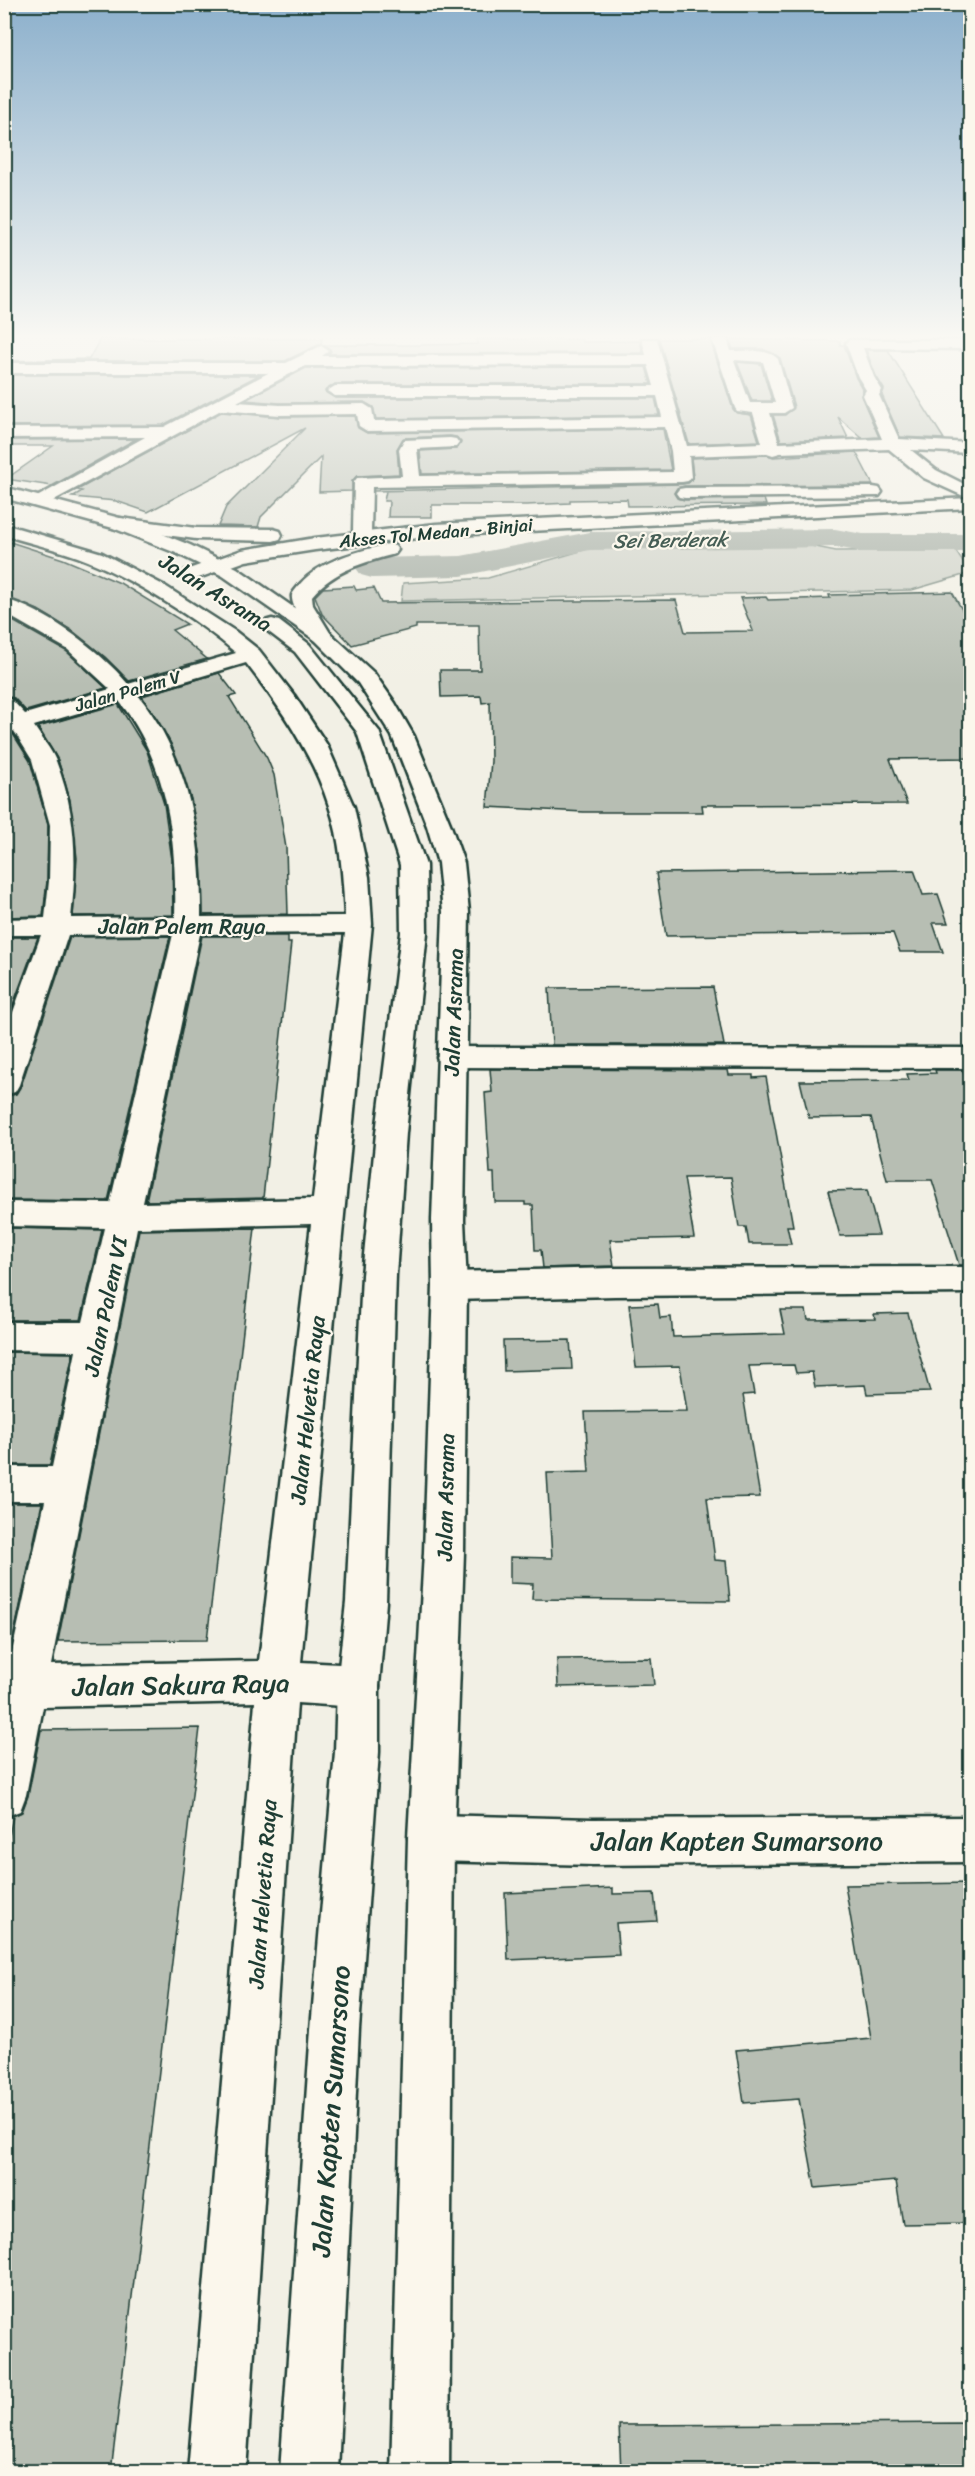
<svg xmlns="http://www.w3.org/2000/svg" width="975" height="2476" font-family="Sriracha,sans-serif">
	<rect width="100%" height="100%" fill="#f2f0e5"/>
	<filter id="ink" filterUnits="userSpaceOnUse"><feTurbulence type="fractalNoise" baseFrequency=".0167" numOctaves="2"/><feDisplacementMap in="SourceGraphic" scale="12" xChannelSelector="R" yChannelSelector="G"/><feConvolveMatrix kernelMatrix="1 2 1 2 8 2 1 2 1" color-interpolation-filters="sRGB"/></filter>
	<g filter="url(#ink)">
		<path fill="#cfd2c8" stroke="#77887e" stroke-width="1.5" d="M801 544 836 551 955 550 970 573 912 590 401 601 403 583 488 578 601 545Z"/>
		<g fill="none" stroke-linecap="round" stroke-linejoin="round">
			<path fill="#a2aba1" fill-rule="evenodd" d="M835 529 863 534H970V552H863L835 547 590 550 461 576 372 578 361 575 356 568 361 561 372 558 461 556 590 532Z"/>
		</g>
		<path fill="#b7beb3" stroke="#1f3d34" stroke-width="1.5" d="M100 339H322L321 344 325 345H419L477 344V339H581L582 342 640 341 643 353 329 354 330 349 320 344 285 361H4L89 359Z
			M659 339H710L733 409 737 413 751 415 759 441 689 444Z
			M729 339 840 341V345H844L856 378 863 390 861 396 879 437 862 438 838 417 848 438 781 441 773 415H785L794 407 780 358 763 349H733Z
			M866 350H888L944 439 900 437 882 395 884 389 876 376Z
			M737 362 761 364 772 401H752Z
			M646 367 651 384H335L325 392 335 398H655L659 415 376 419 373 407 364 402 280 403 245 400 306 368Z
			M4 375H259L163 425 4 426Z
			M221 412 280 417 355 416 358 428 367 433 663 429 671 470 422 474 420 451 456 449 461 442 456 437 450 436 404 438 397 449 399 474 357 476 352 481V491L319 492 321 457 261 517 258 527 218 526 226 507 305 428 148 512 116 501 72 497 82 491 77 490Z
			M136 439 52 486 6 479 53 446H4V440Z
			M856 452 873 485 685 486 677 488 674 493 677 498 685 500 764 499 766 505 628 506 627 499 570 500V503L526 505H432V517H388L389 501H384L386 491H374L682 484 688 483 693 478 691 458 767 455 774 457Z
			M4 540 63 559 120 583 187 624 172 630 207 659 129 681 105 657 73 631 38 610 4 597Z
			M354 586 356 590 374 588 381 603 676 600 685 632 753 631 740 598 766 597 768 600 830 598 829 595 952 592 970 624V758L890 759 907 804 702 805 703 812H584L487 807 491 761 490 702 482 703 481 696 441 697 440 670H480L479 625H416V628L352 645 322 614 315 596 323 588Z
			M4 616 66 651 106 688 26 711 14 698 4 696Z
			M219 673 236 695 229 697 267 758 274 775 286 848 288 914 203 915 201 858 191 799 171 744 142 696Z
			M118 704 147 751 164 804 172 860 173 915 73 916 77 858 70 800 58 760 38 727Z
			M13 734 30 761 48 825 47 881 43 916 4 917V736Z
			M914 870 923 895 938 894 948 923H933L943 952H900L893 933 666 936 656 873Z
			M170 936 108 1201 4 1200V1097L16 1094 21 1086 70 937Z
			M202 936H288V943H291L263 1198 146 1201Z
			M4 937H38L4 1029Z
			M713 987 724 1045H552L549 988Z
			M490 1069 728 1070 729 1075H753V1078L766 1077 793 1226H787L791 1244H749L746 1227H739L731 1177 684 1178 694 1238 610 1240 614 1266 543 1268 541 1250H535L533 1205H525V1202H495L494 1173H490L485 1093 492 1092Z
			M935 1070H962L965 1076H970V1265H959L932 1180H887L871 1117 809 1118 800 1081 909 1080 907 1074 936 1073Z
			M867 1190 879 1235 840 1236 828 1191Z
			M4 1228 102 1230 81 1320H4Z
			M255 1228 207 1640 58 1641 139 1230Z
			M658 1304 660 1318 671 1317 673 1337 785 1334 780 1310H806L808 1320 875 1319 874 1314 908 1313 930 1392 867 1394 865 1385 815 1387 812 1372 796 1373 794 1365 749 1366 754 1394 743 1395 760 1497 707 1498 715 1560 726 1561 730 1601 532 1599 533 1584 510 1583V1557L552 1558 547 1473 589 1472 585 1412 687 1411 680 1366 636 1367 629 1305Z
			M570 1340 572 1369 504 1371 503 1341Z
			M4 1352 73 1353 50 1465H4Z
			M4 1503H42L13 1639H4Z
			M651 1658 654 1685 558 1687 557 1659Z
			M200 1728 111 2472H4V1861L13 1816 22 1812 28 1796 41 1730Z
			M970 1883V2223L903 2224 896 2181 815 2188 799 2099 744 2103 736 2050 871 2038 845 1885Z
			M613 1888V1894L654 1893 657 1921 616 1923 619 1955 508 1960 505 1893Z
			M970 2423V2472H621L619 2425Z"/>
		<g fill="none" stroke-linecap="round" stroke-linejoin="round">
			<g stroke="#1f3d34" stroke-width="5">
				<path id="minor" d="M4 339H12L4 344Z
					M642 339H657L687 446 762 443 753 413 737 411 735 408 712 339H727L731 351C746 351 767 348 778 359L792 408 784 413H770L779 443 882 439 863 395 866 390 858 377 846 343 849 340H970V349L863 348 874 377 882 390 879 395 899 439 970 443V453L911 450 936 470 970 487V499L924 478 889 449 780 453 773 455 767 453 689 456 691 477 688 481 682 482 372 487 371 532 369 536H355L353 532 354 482 357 478 402 476 399 449 404 440 450 438 456 439 459 443 456 447 417 449 420 476 673 472 671 451 665 427 367 431 359 426 357 414 280 415 221 410 43 506 37 505 34 501 37 497 145 437 4 438V428L164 427 268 373H4V363H286L321 346 329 351 322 356 646 355ZM734 360 763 362 775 403H750ZM648 365 654 386H335L327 391 335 396H657L662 417 374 421 372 409 364 404 280 405 237 402 305 366Z
					M873 487 879 488 882 492 879 496 685 498 679 497 676 493 679 489 685 488Z
					M4 524 102 553 165 586 235 631 259 650 294 695 327 745 354 807 369 877 372 924 301 1662 358 1665 373 1671 379 1686 373 1701 358 1707 297 1703 246 2472H188L255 1702 43 1707 26 1795 20 1811 4 1817V1667L9 1666 45 1501H4V1467H52L76 1351 4 1350V1322H83L105 1228 4 1226V1202L110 1203 173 934 68 935 19 1085 15 1092 4 1095V1037L41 935H4V919L45 918 49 881 50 825 32 760 14 731 4 734V698L12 700 25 714 110 689 67 649 4 613V599C45 609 102 652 128 684L236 653C200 621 133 579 88 561 61 550 32 544 4 535ZM246 663C280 707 312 753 329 806 341 840 343 880 345 916L201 917C202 838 189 758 138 695ZM119 701C168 762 177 841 175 917L71 918C77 863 77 814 56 761 51 749 41 737 34 726ZM345 933 313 1199 143 1203 200 934ZM311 1224 259 1661 51 1665 137 1228Z
					M452 1047 970 1048V1068L452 1067 442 1064 437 1057 442 1050Z
					M970 1267V1293L615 1296 450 1300 438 1296 433 1286 438 1276 450 1272 615 1268Z
					M431 1815 593 1819 970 1817V1862L593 1865 431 1861 415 1854 408 1838 415 1822Z"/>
			</g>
			<g stroke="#1f3d34" stroke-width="5">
				<path id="major" d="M970 498V508L436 536 315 550 246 561 193 580 186 578 183 574 186 570 242 550 315 538 436 524Z
					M120 518 196 528 273 529 280 531 282 535 280 539 273 541 196 539 113 528 111 524 113 520Z
					M388 544 395 546 398 550 395 554C364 562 333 571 312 596L313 605 332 636 329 640 322 642 315 640C308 632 290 606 292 595 293 592 298 587 300 584 322 559 357 552 388 544Z"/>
			</g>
			<g stroke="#1f3d34" stroke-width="5">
				<path id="highway" d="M4 487 127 520 190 545 237 568 329 632 374 673 395 703 414 736 451 826 464 863 469 912 464 1220 467 1286 464 1552 454 1838 449 2472H391L408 1838 424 1552 433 1286 432 1220 443 912 438 863 427 826 392 736 358 683 315 640 223 576 176 553 113 528 4 498Z
					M272 619 279 621 309 644 379 731 426 865 427 933 406 1133 396 1275 386 1602 379 1686V1752L359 2029 338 2472H280L311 2029 335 1752 337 1686 346 1602 362 1275 376 1133 401 933 400 865 357 732 295 652 265 629 262 625 265 621Z"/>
			</g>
			<use href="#minor" fill="#fbf7ec" fill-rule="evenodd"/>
			<use href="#major" fill="#fbf7ec" fill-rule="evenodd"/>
			<use href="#highway" fill="#fbf7ec" fill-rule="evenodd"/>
		</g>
	</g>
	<linearGradient id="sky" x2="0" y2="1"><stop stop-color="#8cb0cc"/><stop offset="0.49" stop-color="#f9f8f3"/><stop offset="1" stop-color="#f9f8f3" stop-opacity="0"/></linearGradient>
	<rect width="975" height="686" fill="url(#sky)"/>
	<g text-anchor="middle" stroke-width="4.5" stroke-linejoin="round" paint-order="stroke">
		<g font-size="18" fill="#1f3d34" stroke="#fbf7ec">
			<text transform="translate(436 533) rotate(-5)" y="6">Akses Tol Medan - Binjai</text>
			<text transform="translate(128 691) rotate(-16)" y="6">Jalan Palem V</text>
		</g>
		<g font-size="20" font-style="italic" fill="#465e55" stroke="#fbf7ec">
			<text transform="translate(670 540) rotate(-1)" y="7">Sei Berderak</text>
		</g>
		<g font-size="22" fill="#1f3d34" stroke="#fbf7ec">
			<text transform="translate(216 592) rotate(32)" y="8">Jalan Asrama</text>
			<text x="182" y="934">Jalan Palem Raya</text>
			<text transform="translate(453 1012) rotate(-88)" y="8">Jalan Asrama</text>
			<text transform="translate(105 1306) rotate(-78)" y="8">Jalan Palem VI</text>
			<text transform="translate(307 1410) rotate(-84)" y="8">Jalan Helvetia Raya</text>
			<text transform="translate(445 1497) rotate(-89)" y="8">Jalan Asrama</text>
			<text transform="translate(262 1894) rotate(-86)" y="8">Jalan Helvetia Raya</text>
		</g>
		<g font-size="27" fill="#1f3d34" stroke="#fbf7ec">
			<text transform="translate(181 1685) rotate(-1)" y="9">Jalan Sakura Raya</text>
			<text x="737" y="1850">Jalan Kapten Sumarsono</text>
			<text transform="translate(331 2111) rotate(-86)" y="9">Jalan Kapten Sumarsono</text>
		</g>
	</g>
	<rect width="975" height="2476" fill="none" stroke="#fbf7ec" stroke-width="24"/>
	<rect x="12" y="12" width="951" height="2452" fill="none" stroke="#1f3d34" stroke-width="2" filter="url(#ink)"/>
</svg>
